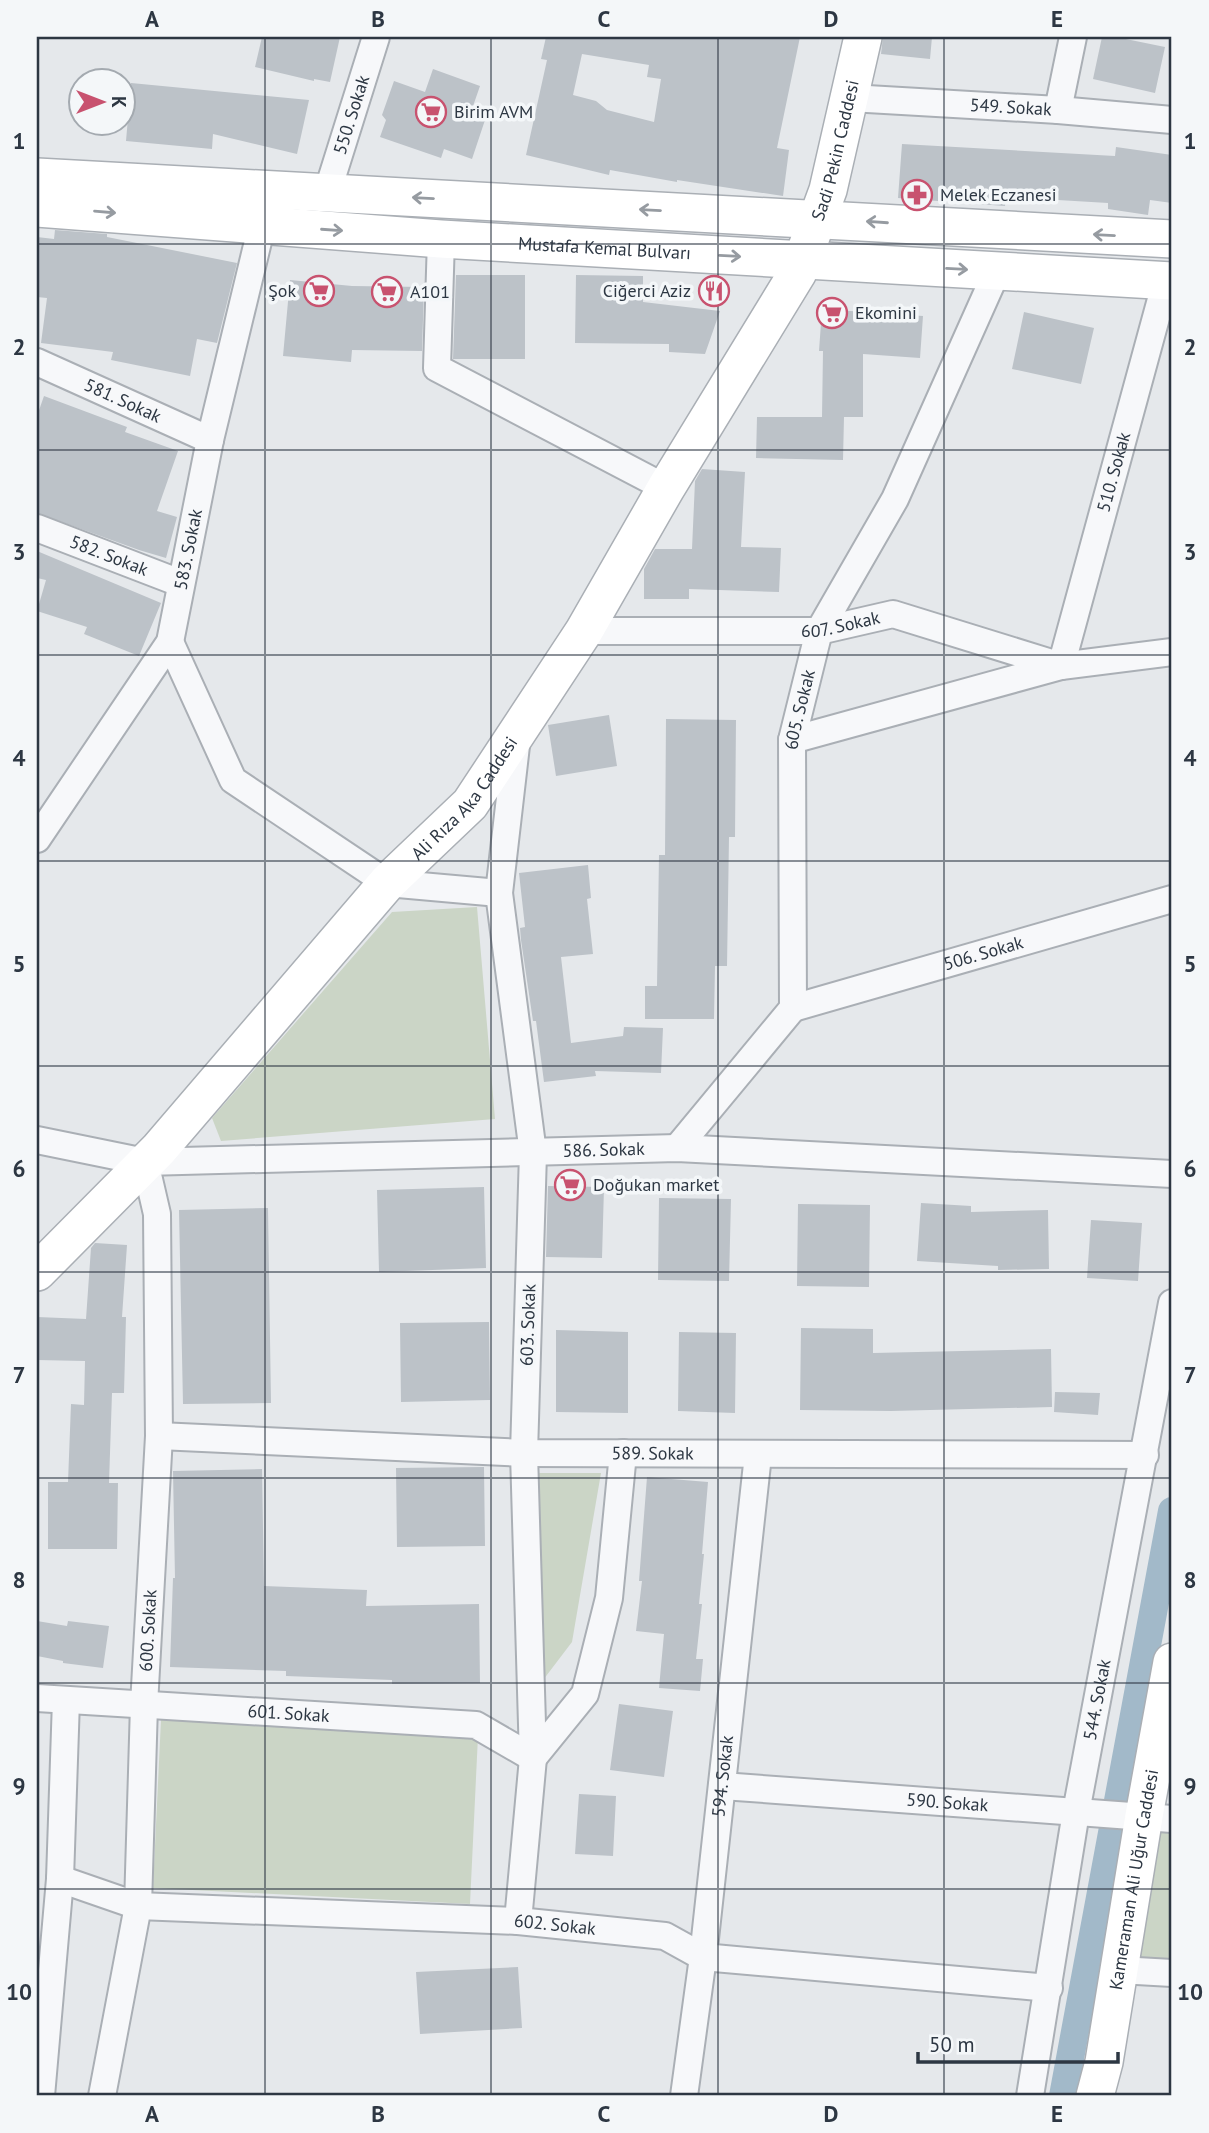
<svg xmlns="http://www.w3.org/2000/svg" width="1209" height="2133" font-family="'PT Sans',sans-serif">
	<rect width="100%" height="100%" fill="#e5e8eb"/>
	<path fill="#cbd5c6" d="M477 907 495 1119 221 1141 212 1118 392 912Z
		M536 1473H601L572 1642 537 1688Z
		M161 1720 478 1736 470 1904 153 1888Z
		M1151 1826 1172 1829V1962L1130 1960Z"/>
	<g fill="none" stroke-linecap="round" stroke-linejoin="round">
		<path stroke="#a2b9c9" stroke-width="28" d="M1063 2096 1172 1511"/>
	</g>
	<path fill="#bcc2c8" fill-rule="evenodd" d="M262 37H340L330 82 314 79V81L255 67Z
		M546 37H800L777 148 789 150 783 196 677 180V182L610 170 609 175 526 155 547 60 541 59ZM582 54 649 65 647 77 661 79 654 122 607 110 596 101 573 95Z
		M883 37H932L930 59 881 54Z
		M1102 37H1116L1165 47 1155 93 1093 79Z
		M433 69 480 86 472 109 487 114 472 159 444 149 441 158 380 137 386 120 382 115 394 81 425 92Z
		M131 83 309 100 297 154 213 134 212 149 126 141Z
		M902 144 1115 156 1116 147 1172 155V203L1150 200 1148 215 1108 209V203L1006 197 1005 206 898 198Z
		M55 230 107 234V237L237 263 217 343 197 339 190 376 111 360 113 352 41 343 47 298 37 297V237L54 239Z
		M456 275H525V359H453Z
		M576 275 643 276V302L720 311 705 354 669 352V344L575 343Z
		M290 280 352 286 424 287 422 351 352 350 351 362 283 356Z
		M822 309 923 316 920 358 863 354V417H844L843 460 756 458 757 417H822L823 351H819Z
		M1024 312 1094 328 1081 384 1012 369Z
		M44 396 127 427 125 432 178 451 157 511 177 517 166 558 139 550 37 513V416Z
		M702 469 745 472 741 547 781 548 779 592 689 589V599H644V569L655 549H692L695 481Z
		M37 551 161 603 139 656 84 634 87 627 37 611 46 580 37 578Z
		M609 715 617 766 556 776 548 725Z
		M666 719 736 720 735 837H729L727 966H715L714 1019H645V986H657L659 855H665Z
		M588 865 591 898 587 899 593 954 561 957 571 1043 623 1036 624 1027 663 1028 661 1073 595 1071 596 1076 544 1082 536 1021H533L521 940 520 928 525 927 519 873Z
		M548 1186 604 1187 602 1258 546 1257Z
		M484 1187 486 1268 379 1272 377 1190Z
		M659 1198 731 1199 729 1281 658 1280Z
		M921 1203 971 1206V1212L1048 1210 1049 1269 998 1270V1266L917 1261Z
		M798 1204 870 1205 869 1287 797 1286Z
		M268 1208 271 1403 183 1404 179 1210Z
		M1091 1220 1142 1223 1138 1281 1087 1278Z
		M95 1243 127 1245 122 1317H126L124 1393H112L109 1483H118L117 1549H48V1482H68L71 1404 84 1405 85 1361 37 1360V1317L86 1319 91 1248Z
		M489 1322 490 1400 401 1402 400 1323Z
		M801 1328 873 1329V1353L1051 1349 1052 1407 891 1411 800 1410Z
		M556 1330 628 1332V1413L556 1412Z
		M679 1332 736 1333 735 1413 678 1411Z
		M1055 1392 1100 1393 1098 1415 1054 1412Z
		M484 1467 485 1546 397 1547 396 1468Z
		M262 1469 264 1586 367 1590 366 1606 479 1604 480 1683 392 1684V1680L286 1676V1671L170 1667 173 1578H175L173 1471Z
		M647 1477 708 1482 702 1554H704L699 1604H702L696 1659H703L700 1691 659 1688 664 1634 636 1631 642 1581H639Z
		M37 1621 67 1626 68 1621 109 1626 103 1668 63 1663V1661L37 1656Z
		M619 1704 673 1711 664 1777 610 1770Z
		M579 1794 616 1796 613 1856 575 1854Z
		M518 1967 522 2028 420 2034 416 1972Z"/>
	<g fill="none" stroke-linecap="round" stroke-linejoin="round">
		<g stroke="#aaafb5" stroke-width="30">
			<g id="street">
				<path id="s1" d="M850 98 1058 110 1172 120"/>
				<path d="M1058 110 1073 37"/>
				<path id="s2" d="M327 193 376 37"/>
				<path d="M441 239 437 368 666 488"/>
				<path id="s3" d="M37 362 210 440"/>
				<path id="s4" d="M37 528 180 583"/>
				<path id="s5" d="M584 631H819L893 614 1061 666 1172 652"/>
				<path d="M170 642 233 780 387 883 499 893"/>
				<path d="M517 737 499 893 533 1153 524 1453 533 1758 518 1921"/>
				<path id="s6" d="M792 740 1061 666 1166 281"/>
				<path id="s7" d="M37 839 170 642 210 440 262 225"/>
				<path id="s8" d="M793 1008 1172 899"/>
				<path id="s9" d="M37 1140 145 1162 677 1148 1172 1174"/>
				<path id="s10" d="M677 1148 793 1008 792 740 819 631 895 499 997 271"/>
				<path id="s11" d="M159 1436 524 1453 1145 1455"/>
				<path id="s12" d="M37 1698 476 1725 533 1758 585 1694 609 1598 623 1453"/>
				<path id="s13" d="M722 1786 1172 1819"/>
				<path id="s14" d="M60 1879 138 1906 518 1921 665 1936 703 1957 1049 1988"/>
				<path d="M1119 1970 1172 1973"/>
				<path d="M41 2096 60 1879 66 1700"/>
				<path id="s15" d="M102 2096 138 1906 144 1705 159 1436 157 1214 145 1162"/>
				<path id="s16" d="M684 2096 703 1957 758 1455"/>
				<path id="s17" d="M1030 2096 1076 1812 1172 1303"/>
			</g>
		</g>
		<g stroke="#aaafb5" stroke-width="40">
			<g id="secondary">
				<path d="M37 177 1172 239"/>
				<path id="s18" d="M37 208 441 239 1172 281"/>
				<path id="s19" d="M37 1272 159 1149 387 883 470 804 584 631 666 488 798 272 828 190 863 37"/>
				<path id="s20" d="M1095 2096 1104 2062 1144 1816 1172 1662"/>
			</g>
		</g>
		<use href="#street" stroke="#f7f8fa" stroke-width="26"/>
		<use href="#secondary" stroke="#fff" stroke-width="37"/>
	</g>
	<defs><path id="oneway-shaft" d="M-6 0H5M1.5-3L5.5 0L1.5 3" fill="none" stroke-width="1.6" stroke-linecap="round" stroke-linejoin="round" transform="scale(1.75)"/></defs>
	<g stroke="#969ba1">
		<use href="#oneway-shaft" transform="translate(423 198) rotate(-177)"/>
		<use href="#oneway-shaft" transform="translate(650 210) rotate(-177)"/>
		<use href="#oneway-shaft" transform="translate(105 212) rotate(5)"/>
		<use href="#oneway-shaft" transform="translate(877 222) rotate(-176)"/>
		<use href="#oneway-shaft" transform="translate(332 230) rotate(4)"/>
		<use href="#oneway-shaft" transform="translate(1104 235) rotate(-177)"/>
		<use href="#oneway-shaft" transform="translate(730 256) rotate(3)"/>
		<use href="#oneway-shaft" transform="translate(957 269) rotate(3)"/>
	</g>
	<path fill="none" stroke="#2d3743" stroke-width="2" stroke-opacity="0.55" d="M265 37V2096M491 37V2096M718 37V2096M944 37V2096M37 244H1172M37 450H1172M37 655H1172M37 861H1172M37 1066H1172M37 1272H1172M37 1478H1172M37 1683H1172M37 1889H1172"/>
	<defs>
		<g id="supermarket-ring" transform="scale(1.575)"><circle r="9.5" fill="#f4f7f9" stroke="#c8526f" stroke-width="1.5"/><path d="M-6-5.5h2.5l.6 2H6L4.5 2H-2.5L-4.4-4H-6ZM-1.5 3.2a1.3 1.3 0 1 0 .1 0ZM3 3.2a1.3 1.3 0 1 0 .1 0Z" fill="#c8526f"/></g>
		<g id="pharmacy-ring" transform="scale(1.575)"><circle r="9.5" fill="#f4f7f9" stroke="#c8526f" stroke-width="1.5"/><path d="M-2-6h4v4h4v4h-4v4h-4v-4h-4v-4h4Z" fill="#c8526f"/></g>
		<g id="restaurant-ring" transform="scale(1.575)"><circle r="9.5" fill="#f4f7f9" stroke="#c8526f" stroke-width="1.5"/><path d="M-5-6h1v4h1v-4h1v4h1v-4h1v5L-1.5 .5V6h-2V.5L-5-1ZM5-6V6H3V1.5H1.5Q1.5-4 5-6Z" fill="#c8526f"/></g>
	</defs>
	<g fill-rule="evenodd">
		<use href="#supermarket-ring" x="431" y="112"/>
		<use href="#pharmacy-ring" x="917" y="195"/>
		<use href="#supermarket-ring" x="319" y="291"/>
		<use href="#restaurant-ring" x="714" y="291"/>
		<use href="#supermarket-ring" x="387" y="292"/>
		<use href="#supermarket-ring" x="832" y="313"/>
		<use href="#supermarket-ring" x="570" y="1185"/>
	</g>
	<g text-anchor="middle" stroke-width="7" stroke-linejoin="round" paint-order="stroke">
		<g font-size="18" fill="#2d3743" stroke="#f4f7f9">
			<text dy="6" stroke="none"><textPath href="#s1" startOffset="161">549. Sokak</textPath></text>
			<text dy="6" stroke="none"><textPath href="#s2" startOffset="82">550. Sokak</textPath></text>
			<text dy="6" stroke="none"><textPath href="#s19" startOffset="1391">Sadi Pekin Caddesi</textPath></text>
			<text dy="6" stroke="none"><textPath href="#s18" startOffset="569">Mustafa Kemal Bulvarı</textPath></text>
			<text dy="6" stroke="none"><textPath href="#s3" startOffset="94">581. Sokak</textPath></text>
			<text dy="6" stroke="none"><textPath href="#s6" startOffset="480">510. Sokak</textPath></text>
			<text dy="6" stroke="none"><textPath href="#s7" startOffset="332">583. Sokak</textPath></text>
			<text dy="6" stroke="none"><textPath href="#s4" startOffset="77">582. Sokak</textPath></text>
			<text dy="6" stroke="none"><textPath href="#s5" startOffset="257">607. Sokak</textPath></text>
			<text dy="6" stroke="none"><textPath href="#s10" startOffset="481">605. Sokak</textPath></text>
			<text dy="6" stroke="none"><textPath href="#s19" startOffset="639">Ali Rıza Aka Caddesi</textPath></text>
			<text dy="6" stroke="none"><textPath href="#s8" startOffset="198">506. Sokak</textPath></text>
			<text dy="6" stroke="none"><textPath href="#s9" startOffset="569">586. Sokak</textPath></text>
			<text transform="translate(528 1325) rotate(-88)" y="6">603. Sokak</text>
			<text dy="6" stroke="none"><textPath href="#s11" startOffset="494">589. Sokak</textPath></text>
			<text dy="6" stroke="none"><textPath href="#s15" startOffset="469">600. Sokak</textPath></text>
			<text dy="6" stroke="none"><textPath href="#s17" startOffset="402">544. Sokak</textPath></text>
			<text dy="6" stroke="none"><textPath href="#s12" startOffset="252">601. Sokak</textPath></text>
			<text dy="6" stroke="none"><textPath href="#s16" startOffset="322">594. Sokak</textPath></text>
			<text dy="6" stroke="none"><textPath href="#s13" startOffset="226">590. Sokak</textPath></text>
			<text dy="6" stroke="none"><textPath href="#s20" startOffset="220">Kameraman Ali Uğur Caddesi</textPath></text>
			<text dy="6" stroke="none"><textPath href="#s14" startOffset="500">602. Sokak</textPath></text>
		</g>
		<g font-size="18" fill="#2d3743" stroke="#f4f7f9" text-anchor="start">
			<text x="454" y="118">Birim AVM</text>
			<text x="940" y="201">Melek Eczanesi</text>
			<text x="296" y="297" text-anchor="end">Şok</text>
			<text x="691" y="297" text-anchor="end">Ciğerci Aziz</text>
			<text x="410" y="298">A101</text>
			<text x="855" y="319">Ekomini</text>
			<text x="593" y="1191">Doğukan market</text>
		</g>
	</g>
	<rect width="1209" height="2133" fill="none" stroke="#f4f7f9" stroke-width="77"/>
	<g transform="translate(102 102) rotate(90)"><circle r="33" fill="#f4f7f9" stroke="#a4aab0" stroke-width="2"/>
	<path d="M0-5L12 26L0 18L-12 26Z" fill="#c8526f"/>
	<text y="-10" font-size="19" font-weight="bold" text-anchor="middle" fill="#2d3743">K</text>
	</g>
	<path d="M918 2052v10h200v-10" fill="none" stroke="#2d3743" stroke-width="3.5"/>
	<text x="929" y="2052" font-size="21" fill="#2d3743" stroke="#f4f7f9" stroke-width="5" paint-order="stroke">50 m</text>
	<rect x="38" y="38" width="1132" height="2056" fill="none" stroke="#2d3743" stroke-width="2.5"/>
	<g font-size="23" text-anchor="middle" font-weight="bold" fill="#2d3743">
		<text x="152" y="27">A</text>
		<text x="378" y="27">B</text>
		<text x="604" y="27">C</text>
		<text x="831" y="27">D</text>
		<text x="1057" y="27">E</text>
		<text x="19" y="149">1</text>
		<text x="1190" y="149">1</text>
		<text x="19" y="355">2</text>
		<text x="1190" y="355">2</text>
		<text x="19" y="560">3</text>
		<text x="1190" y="560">3</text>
		<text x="19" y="766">4</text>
		<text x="1190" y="766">4</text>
		<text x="19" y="972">5</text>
		<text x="1190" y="972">5</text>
		<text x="19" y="1177">6</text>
		<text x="1190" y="1177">6</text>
		<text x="19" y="1383">7</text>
		<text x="1190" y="1383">7</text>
		<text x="19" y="1588">8</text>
		<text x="1190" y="1588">8</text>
		<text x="19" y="1794">9</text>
		<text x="1190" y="1794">9</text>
		<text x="19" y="2000">10</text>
		<text x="1190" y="2000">10</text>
		<text x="152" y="2122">A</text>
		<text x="378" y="2122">B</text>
		<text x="604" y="2122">C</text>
		<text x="831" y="2122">D</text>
		<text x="1057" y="2122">E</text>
	</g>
</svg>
